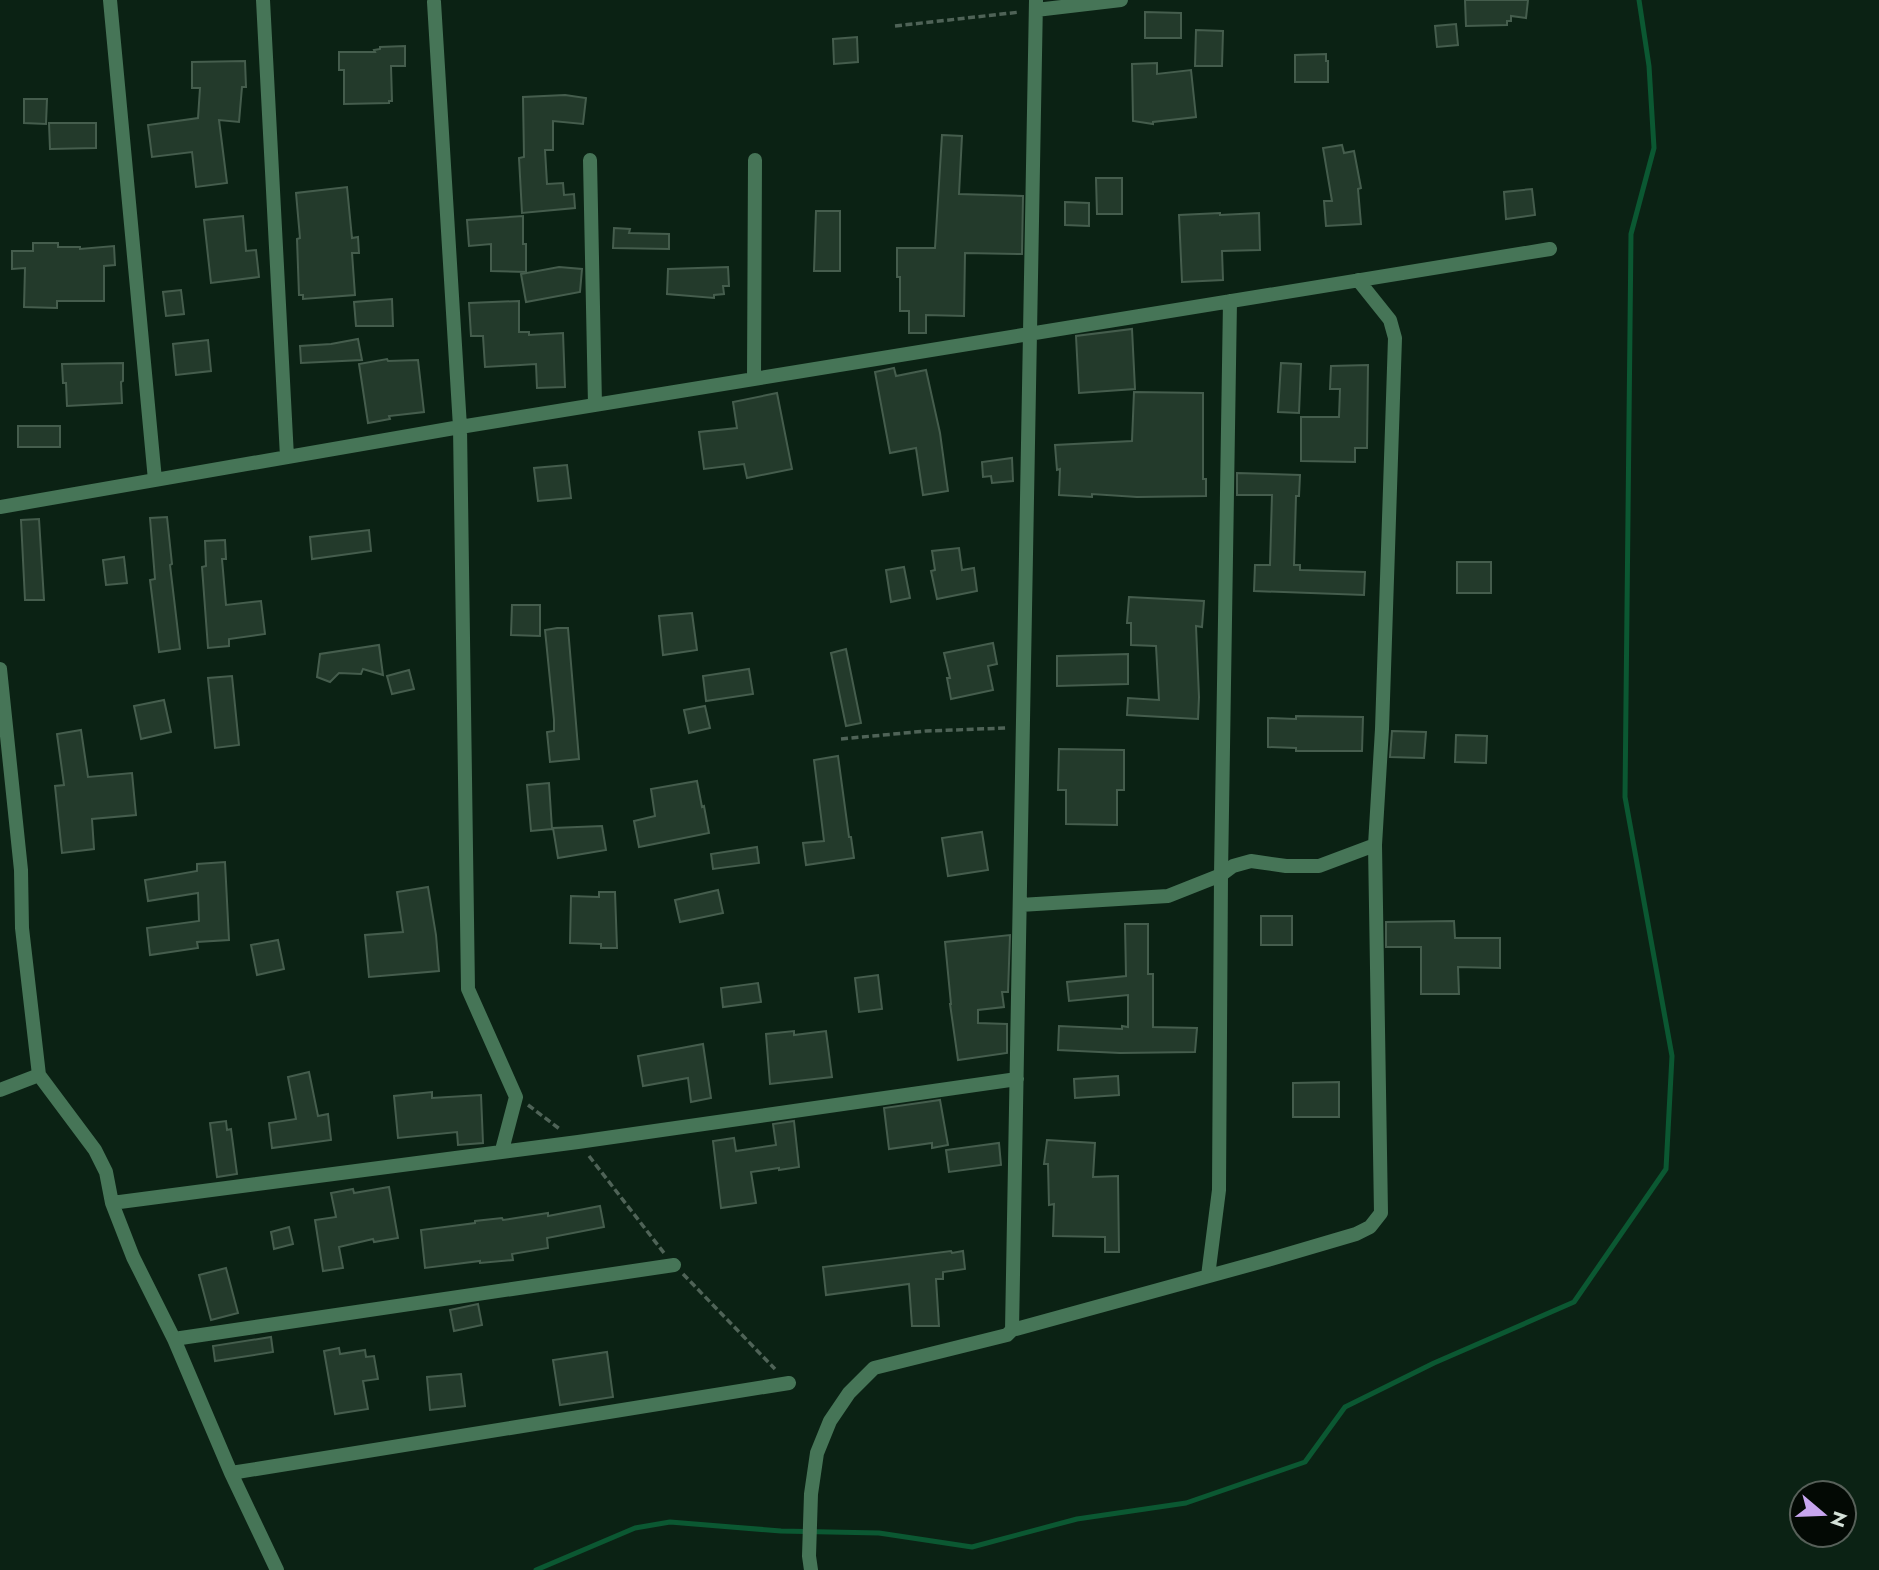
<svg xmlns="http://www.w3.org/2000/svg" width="1879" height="1570" font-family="Jost,sans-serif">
	<rect width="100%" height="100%" fill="#0b2214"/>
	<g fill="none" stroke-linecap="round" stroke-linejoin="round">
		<path stroke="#0b5832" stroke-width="5" d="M536 1570 635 1528 670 1522 781 1531 879 1533 972 1547 1077 1519 1186 1503 1305 1462 1345 1407 1434 1363 1574 1302 1666 1169 1672 1056 1625 797 1631 234 1654 148 1649 66 1639 0"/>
	</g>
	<path fill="#233a2b" stroke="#455d4d" stroke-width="2" d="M1465 0H1528L1526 18 1511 16V21H1507V25L1466 26Z
		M1145 12 1181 13V38H1145Z
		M1456 24 1458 45 1437 47 1435 26Z
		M1196 30 1223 31 1222 66H1195Z
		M857 37 858 62 834 64 833 39Z
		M405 46V66H391L392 101H389V103L344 104V70H339V52H375L374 50 380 49V47Z
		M1326 54V61H1328V82H1295V55Z
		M245 61 246 87H242L239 122 219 120 227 183 196 187 192 152 152 157 148 125 198 118 200 88H192V62Z
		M1157 63V74L1191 70 1196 117 1153 122V124L1133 121 1132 64Z
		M565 95 586 98 583 124 553 121V150H545L547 184 563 183 564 195 574 194 575 208 522 213 519 158 524 157 523 97Z
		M24 99H47L46 124 24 123Z
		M49 123H96V148L50 149Z
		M942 135 962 136 959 194 1023 196 1022 254 965 253 964 316 926 315V333H909V311H900V277H897V248H935Z
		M1342 145 1344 153 1354 151 1361 188 1358 189 1361 224 1326 226 1324 201H1332L1323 148Z
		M1096 178H1122V214H1097Z
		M347 187 352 238 358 237 359 253H352L355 295 303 299V295H299L297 239 300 238 296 193Z
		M1532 189 1535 215 1506 219 1504 192Z
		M1065 202 1089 203V226L1065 225Z
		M816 211H840V271H814Z
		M1220 213V215L1259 213 1260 250 1222 251 1223 280 1182 282 1179 215Z
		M243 216 246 251 256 250 259 277 211 283 204 220Z
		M523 216V244H526V272L491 271V244L469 246 467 220Z
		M614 228 630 229 629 233 669 234V249L613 248Z
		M33 243H58V247H80V249L114 246 115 265 104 266V301H57V308L24 307 25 268 12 269V251H33Z
		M559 267 582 269 580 292 526 302 521 274Z
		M728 267 729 286H723L724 294 714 295V298L667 294 668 269Z
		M181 290 184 314 166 316 163 292Z
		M392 299 393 326H356L354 302Z
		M519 301V332H529V335L563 333 565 387 537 388 536 364 485 367 483 336H471L469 303Z
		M1132 329 1135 389 1079 393 1076 336Z
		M358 339 362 360 301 363 300 346 331 344Z
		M208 340 211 371 176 375 173 344Z
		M387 359 388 361 418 360 424 412 389 416 390 419 368 423 359 364Z
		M123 363V381L121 382 122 403 67 406 66 383H63L62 364Z
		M1281 363 1301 364 1299 413 1278 412Z
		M1368 365 1367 448H1355V462L1301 461V417H1339L1340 389H1330L1331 366Z
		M894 368 896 376 926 370 940 433 948 491 923 495 916 448 890 453 875 372Z
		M1134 392 1203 393V479H1206V496L1137 497 1092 494V497L1059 495 1060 469 1057 470 1055 445 1132 441Z
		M777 393 792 469 747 478 744 464 704 469 699 432 737 428 733 402Z
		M18 426H60V447H18Z
		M1012 458 1013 481 992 483 991 476 983 477 982 462Z
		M567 465 571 498 538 501 534 468Z
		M1237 473 1300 475 1299 496H1296L1294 565H1300V570L1365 572 1364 595 1254 591 1255 565H1270L1272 495H1237Z
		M167 517 172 564 170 565 180 649 159 652 150 580 155 579 150 518Z
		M39 519 44 600H25L21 520Z
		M369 530 371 551 312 559 310 537Z
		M225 540 226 559H222L226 605 261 601 265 634 229 639V646L208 648 202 567 206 566 205 541Z
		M959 548 962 570 974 568 977 591 937 599 931 571 935 570 932 551Z
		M124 557 127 583 106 585 103 560Z
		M1457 562H1491V593H1457Z
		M904 567 910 598 891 602 886 570Z
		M1129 597 1204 601 1202 627 1196 626 1199 697 1198 719 1127 715 1128 698 1159 700 1156 646 1131 645V623H1127Z
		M512 605H540V636L511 635Z
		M692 613 697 650 663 655 659 616Z
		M557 628H568L579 759 550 762 547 732 554 731V720L545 630Z
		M993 643 997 664 988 666 993 690 951 699 947 678H950L944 653Z
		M379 645 383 675 363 669 361 674 339 673 330 682 317 677 320 654Z
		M846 649 861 723 846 726 831 653Z
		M1128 654V684L1057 686V656Z
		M749 669 753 694 706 701 703 676Z
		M409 670 414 689 392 694 387 676Z
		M232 676 239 745 215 748 208 678Z
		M164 700 171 732 141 739 134 706Z
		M705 706 710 728 689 733 684 710Z
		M1296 716 1363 717 1362 751H1296V748L1268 747V718L1296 719Z
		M81 730 88 777 132 773 136 815 92 819 94 849 62 853 55 786 64 785 57 734Z
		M1392 731 1426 732 1424 758 1390 757Z
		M1456 735 1487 736 1486 763 1455 762Z
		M1059 749 1124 750V790H1117V825L1066 824V790H1058Z
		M838 756 849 837H851L854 858 806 865 803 843 824 841 814 760Z
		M697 781 702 807 704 806 709 833 639 847 634 821 655 816 651 789Z
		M549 783 552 829 531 831 527 785Z
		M602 826 606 850 558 858 553 828Z
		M982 832 988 870 948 876 942 838Z
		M757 847 759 863 713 869 711 854Z
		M225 862 229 940 197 942 198 948 150 955 147 928 199 921 198 893 148 901 145 880 197 871V864Z
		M428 887 436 935 439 971 369 977 365 935 403 932 397 892Z
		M718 890 723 913 680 922 675 900Z
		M599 892H615L617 948H601V944L570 943 571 896 599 897Z
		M1261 916H1292V945H1261Z
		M1454 921 1455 938H1500V968L1458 967 1459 994H1421V947H1386V922Z
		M1125 924H1148V974H1153V1027L1197 1028 1195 1052 1120 1053 1058 1050 1059 1026 1122 1029V1026L1128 1027V995L1069 1001 1067 982 1126 976Z
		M1010 935 1008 992H1002L1004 1007 978 1010V1023L1007 1024V1053L958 1060 950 1004H951L945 942Z
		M278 940 284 969 257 975 251 945Z
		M878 975 882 1009 859 1012 855 978Z
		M758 983 761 1002 723 1007 721 988Z
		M794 1031V1035L826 1031 832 1077 770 1084 766 1034Z
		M703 1044 711 1098 691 1102 688 1078 643 1086 638 1056Z
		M309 1072 318 1116 328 1114 331 1140 272 1148 269 1123 296 1119 288 1077Z
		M1118 1076 1119 1095 1075 1098 1074 1079Z
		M1339 1082V1117H1293V1083Z
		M432 1092V1098L481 1095 483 1143 458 1145 457 1132 398 1138 394 1096Z
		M940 1100 948 1145 932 1148V1143L889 1149 884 1108Z
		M226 1121 227 1130 231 1129 237 1174 217 1177 210 1123Z
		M794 1121 799 1167 779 1170V1168L751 1172 756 1203 721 1208 713 1141 734 1138 736 1151 776 1145 773 1124Z
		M1047 1140 1095 1143 1093 1177 1118 1176 1119 1252H1105V1237L1053 1236 1054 1204 1049 1205 1048 1164H1044Z
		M999 1143 1001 1165 949 1172 946 1150Z
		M389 1187 398 1238 374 1242 373 1239 339 1247 343 1268 323 1271 315 1220 336 1217 331 1193 353 1189 354 1193Z
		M600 1206 604 1227 547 1238 548 1248 512 1254 513 1260 480 1263V1261L425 1268 421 1230 475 1223V1221L502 1218 503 1220 548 1213V1216Z
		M289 1227 293 1244 274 1249 271 1232Z
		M951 1251 952 1253 963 1251 965 1269 943 1272V1279H936L939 1326H912L909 1284 826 1295 823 1267Z
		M226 1268 238 1313 211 1320 199 1275Z
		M478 1304 482 1325 454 1331 450 1310Z
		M271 1337 273 1352 215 1361 213 1346Z
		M339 1348 340 1354 365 1350 366 1357 374 1356 378 1379 363 1381 368 1409 335 1414 324 1351Z
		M607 1352 613 1397 560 1405 553 1360Z
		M461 1374 465 1406 430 1410 427 1377Z"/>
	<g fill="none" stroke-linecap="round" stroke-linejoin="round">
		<path stroke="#4f6357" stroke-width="3.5" stroke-dasharray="7 3.5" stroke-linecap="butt" d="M895 26 1020 12
			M841 739 926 731 1007 728
			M528 1105 561 1130
			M589 1156 664 1253
			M683 1274 775 1369"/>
		<path stroke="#467557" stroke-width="14" d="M110 0 155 480
			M263 0 287 457
			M434 2 460 427 468 989 516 1097 502 1150
			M1036 10 1121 0
			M590 160 595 405
			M754 379 755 160
			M0 507 460 427 1550 249
			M0 669 21 870 22 928 39 1075 95 1150 106 1172 112 1203 133 1257 174 1339 231 1473 277 1570
			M1020 905 1168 896 1221 875 1233 866 1251 861 1286 866H1319L1375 845
			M0 1090 39 1075
			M112 1203 578 1142 1017 1079
			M1208 1276 1219 1190 1221 875 1230 301
			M1012 1330 1036 0
			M174 1339 674 1265
			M231 1473 789 1383
			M811 1570 809 1556 811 1494 817 1453 830 1421 849 1393 874 1368 1007 1335 1012 1330 1271 1259 1356 1234 1370 1227 1381 1213 1375 845 1382 729 1395 338 1390 320 1358 280"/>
	</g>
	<g transform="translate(1823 1514) rotate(109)"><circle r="33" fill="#030904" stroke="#576059" stroke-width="2"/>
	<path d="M0-5L12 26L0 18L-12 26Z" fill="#c8a6ef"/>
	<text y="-10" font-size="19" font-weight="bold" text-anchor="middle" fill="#d5e2d9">N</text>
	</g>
</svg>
